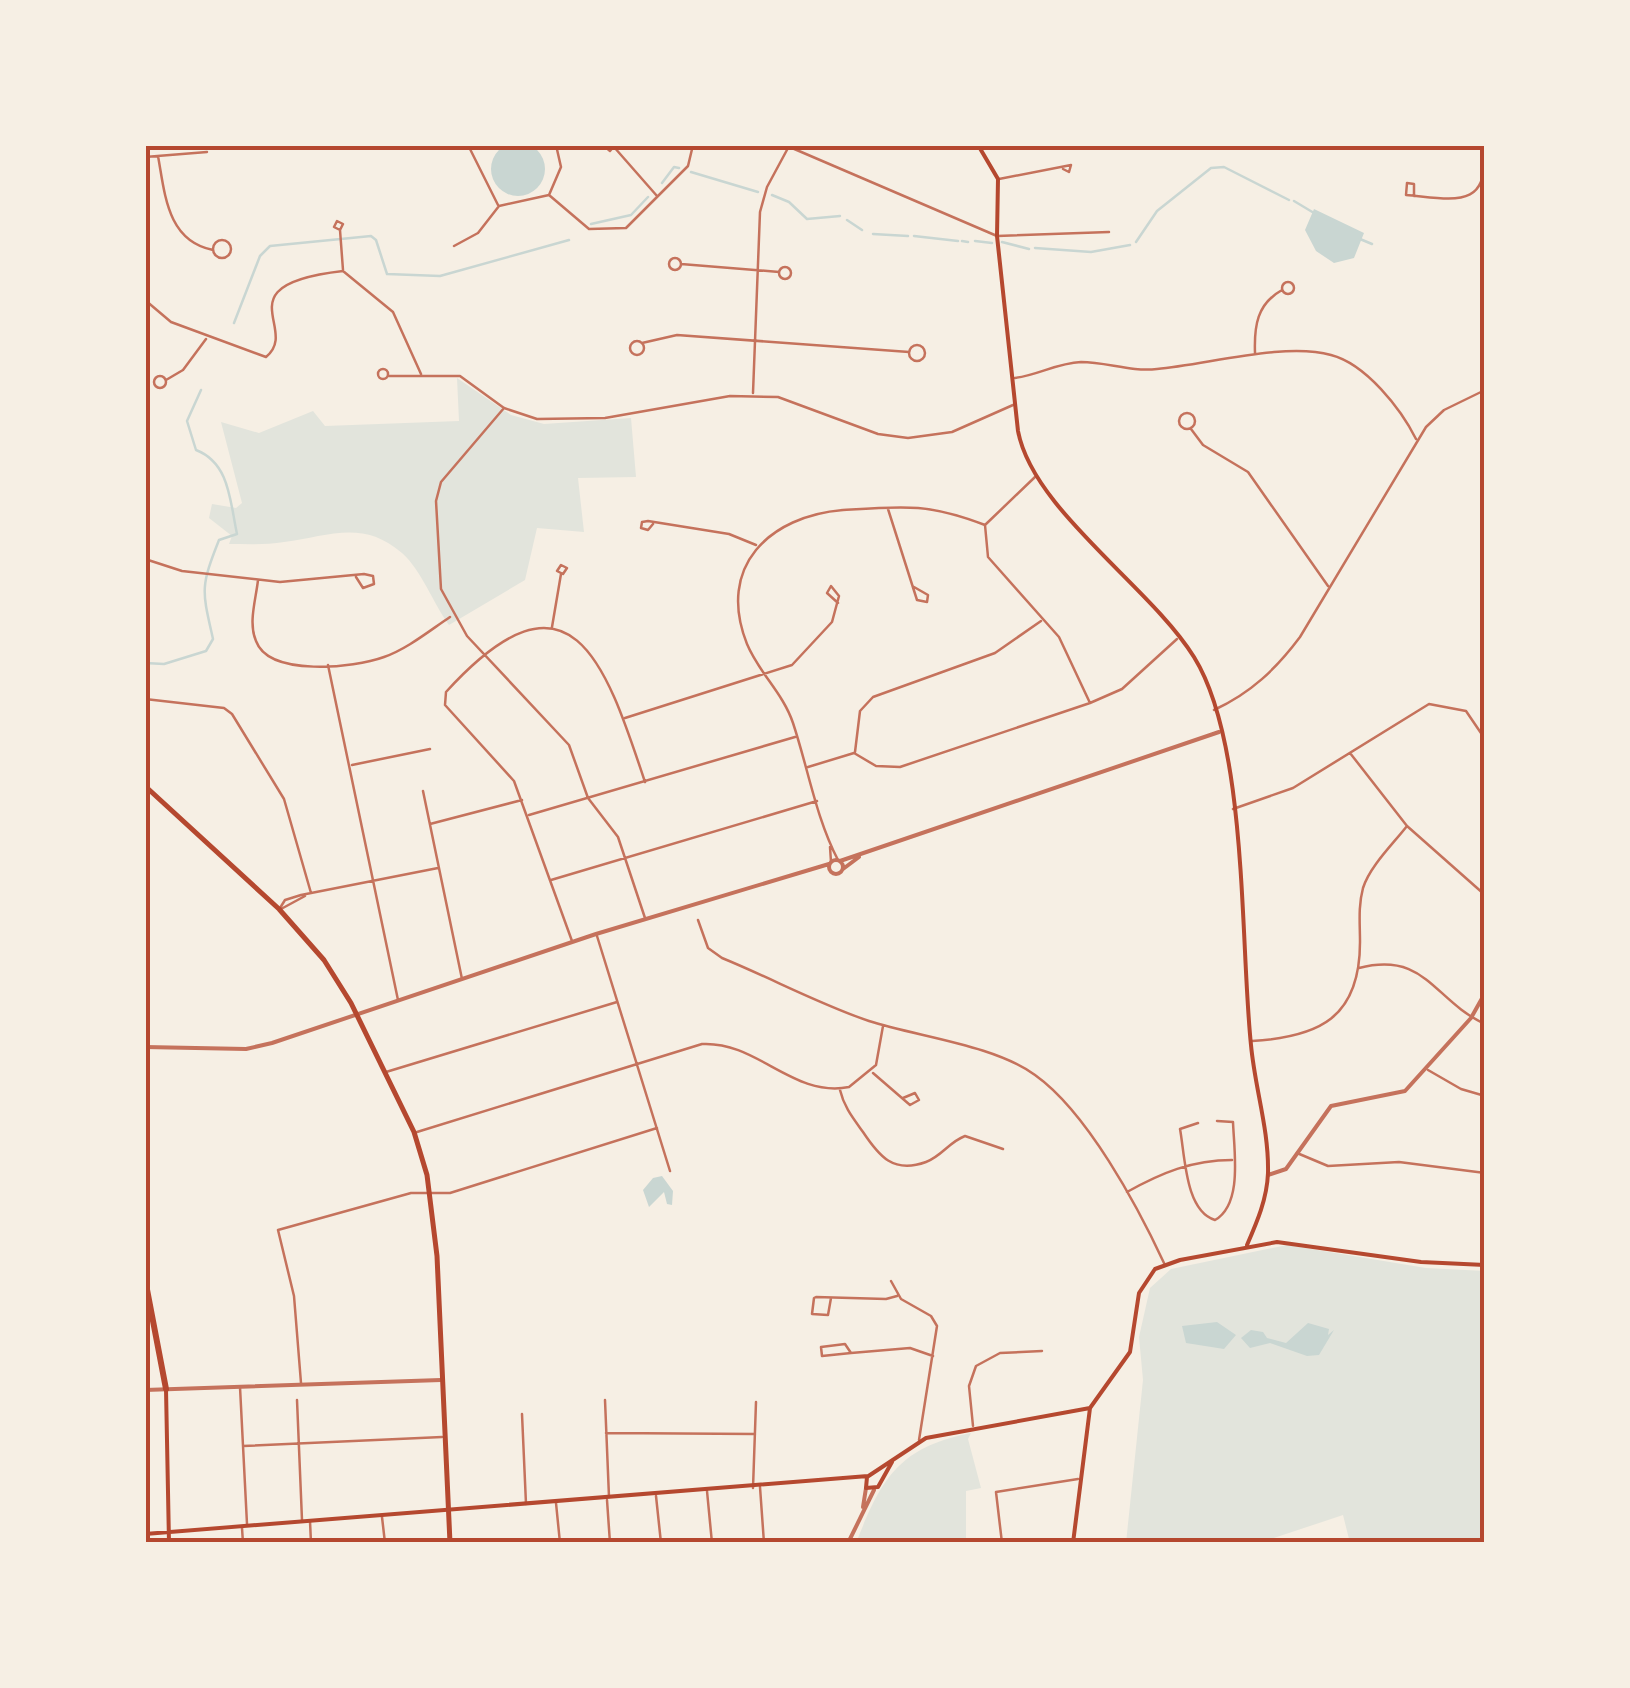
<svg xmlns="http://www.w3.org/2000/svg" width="1630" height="1688" font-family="'Nunito Sans',sans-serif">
	<rect width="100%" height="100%" fill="#f6efe4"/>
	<path fill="#e2e4dc" d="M457 378 511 415 544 424 631 418 636 477 578 478 584 532 537 528 525 580 449 625C433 603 422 571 402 553 363 519 329 536 284 542 266 545 247 544 229 544L232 536 209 518 212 504 236 508 242 503 221 422 259 433 313 411 325 426 459 421Z
		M1287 1245 1426 1268 1485 1271V1538L1467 1543H1350L1343 1515 1259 1543H1126L1143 1380 1139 1337 1150 1288 1171 1269Z
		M971 1433 968 1439 981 1488 966 1491V1543H856C882 1477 900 1447 971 1433Z"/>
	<path fill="#c9d6d2" d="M491 169a27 27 0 1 1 54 0a27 27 0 1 1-54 0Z
		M1314 209 1364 233 1354 258 1334 263 1316 251 1305 230Z
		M662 1176 673 1191 672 1205 667 1204 664 1192 649 1207 643 1190 653 1178Z
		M1217 1322 1236 1335 1224 1349 1186 1343 1182 1326Z
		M1308 1323 1329 1329 1328 1335 1334 1330 1319 1355 1307 1356 1270 1343 1250 1348 1241 1338 1251 1330 1263 1332 1267 1338 1286 1343Z"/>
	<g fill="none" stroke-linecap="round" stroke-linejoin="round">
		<path stroke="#c9d6d2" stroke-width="2.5" d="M691 172 758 192
			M662 183 674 167 679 168
			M772 195 789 202 807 219 840 216
			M1294 201 1314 213
			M847 220 862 230
			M591 224 631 215 648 197
			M873 234 908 236
			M914 236 958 241
			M1360 239 1372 244
			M962 241 968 242
			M975 241 992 243
			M1002 242 1029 249
			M1136 242 1157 211 1211 168 1224 167 1289 200
			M1035 248 1091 252 1130 245
			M234 323 260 256 270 246 371 236 376 240 387 274 440 276 569 240
			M145 663 164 664 206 651 213 639C202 590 200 588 219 540L237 534C230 502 230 463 196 450L187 421 201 390"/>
		<path stroke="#c5725c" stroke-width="2.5" d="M468 145 498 205
			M603 145 610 151 615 145
			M785 145 997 236 1109 232
			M614 147 657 196
			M158 156C165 194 167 241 213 250
			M145 157 207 152
			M999 179 1071 165 1069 172 1063 169
			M549 195 589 229 626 228 688 166 693 145
			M1414 196V184L1407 183 1406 195C1453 199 1492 211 1483 145
			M337 221 343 224 340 230 334 227Z
			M340 230 343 270
			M213 249a9 9 0 1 1 18 0a9 9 0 1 1-18 0Z
			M454 246 478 233 499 206 549 195 561 167 556 145
			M669 264a6 6 0 1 1 12 0a6 6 0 1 1-12 0Z
			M681 264 779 272
			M779 273a6 6 0 1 1 12 0a6 6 0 1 1-12 0Z
			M1282 288a6 6 0 1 1 12 0a6 6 0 1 1-12 0Z
			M145 300 171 322 266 357C301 329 221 285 343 271L393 312 421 374
			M630 348a7 7 0 1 1 14 0a7 7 0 1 1-14 0Z
			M642 343 677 335 909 352
			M909 353a8 8 0 1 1 16 0a8 8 0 1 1-16 0Z
			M1255 353C1254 326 1257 304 1282 290
			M378 374a5 5 0 1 1 10 0a5 5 0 1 1-10 0Z
			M388 376H460L504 408 537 419 605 418 730 396 778 397 878 434 908 438 952 432 1013 405
			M154 382a6 6 0 1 1 12 0a6 6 0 1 1-12 0Z
			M1015 378C1038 375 1057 363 1081 362 1107 362 1130 372 1157 369 1206 365 1284 342 1331 355 1366 364 1401 409 1416 439
			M166 380 183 370 206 339
			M753 393 760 212 767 187 788 148
			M504 408 441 482 436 501 441 589 467 636 569 745 588 798 618 837 645 918
			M1179 421a8 8 0 1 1 16 0a8 8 0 1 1-16 0Z
			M1191 429 1203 445 1248 472 1328 586
			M1035 477 985 525 988 557 1059 637 1090 703
			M888 509 917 600 927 602 928 595 914 587
			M653 524 648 530 641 528 642 522 648 521 729 534 756 545
			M145 559 182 571 280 582 364 574 373 576 374 584 363 588 356 577
			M561 565 567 568 563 574 557 571Z
			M258 580C256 599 248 623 256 641 269 677 354 668 384 657 407 649 429 631 450 617
			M552 627 561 574
			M328 665 398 1000
			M145 699 224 708 232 714 284 799 311 893
			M1214 710C1251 693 1276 669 1300 637L1426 427 1444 410 1485 390
			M625 718 792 665 832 622 839 596 831 586 827 593 838 603
			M855 752 860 711 873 697 995 653 1041 621
			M1350 753 1407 826 1485 895
			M352 765 430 749
			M808 767 854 753 876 766 900 767 1090 703 1122 689 1177 639
			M423 791 462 979
			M1233 809 1293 788 1429 704 1466 711 1485 739
			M529 815 795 737
			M430 824 522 800
			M830 847 831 862
			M838 860C816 818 808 768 793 723 783 693 759 673 747 644 716 566 770 516 843 510 903 506 928 503 985 525
			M551 880 817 801
			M280 908 285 900 301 895 438 868
			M281 909 305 896
			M698 920 708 948 722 958C771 978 819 1004 869 1021 919 1037 994 1045 1035 1075 1087 1112 1137 1205 1164 1263
			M597 936 670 1171
			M572 941 514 781 445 705 446 692C570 556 605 661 645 782
			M1359 968C1426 951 1433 1000 1485 1024
			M1252 1041C1319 1037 1360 1018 1360 942 1360 923 1358 907 1363 888 1370 866 1393 844 1407 826
			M1428 1070 1461 1089 1485 1096
			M386 1072 617 1002
			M873 1073 910 1105 919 1100 915 1093 903 1098
			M840 1090C844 1107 853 1118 863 1132 879 1156 893 1174 926 1162 942 1156 949 1142 965 1136L1003 1149
			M1198 1123 1180 1129C1185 1155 1185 1211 1215 1220 1243 1204 1234 1151 1233 1122L1217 1121
			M417 1132 702 1044C757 1041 793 1098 849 1087L876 1065 883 1026
			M1297 1153 1328 1166 1399 1162 1485 1173
			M1127 1192C1161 1173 1192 1160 1232 1160
			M891 1281 901 1299 931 1316 937 1326 919 1440
			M831 1298 828 1315 812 1314 814 1298 816 1297 886 1299 897 1296
			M851 1353 822 1356 821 1347 845 1344 851 1353 910 1348 933 1356
			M301 1383 294 1296 278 1230 411 1193H450L657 1128
			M240 1387 247 1524
			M297 1400 302 1520
			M605 1400 609 1497
			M522 1414 526 1504
			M973 1426 969 1386 976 1366 1000 1353 1042 1351
			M606 1433 755 1434
			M243 1446 442 1437
			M760 1487 764 1543
			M753 1488 756 1402
			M707 1491 712 1543
			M656 1496 661 1543
			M607 1500 610 1543
			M556 1503 560 1543
			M382 1517 385 1543
			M310 1521 311 1543
			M242 1528 243 1543
			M1002 1543 996 1492 1078 1479"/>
		<path stroke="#c5725c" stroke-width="4" d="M829 867a7 7 0 1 1 14 0a7 7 0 1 1-14 0Z
			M840 861 1219 732
			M843 869 859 857
			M145 1047 246 1049 272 1043 596 934 829 864
			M1268 1175 1286 1169 1331 1106 1405 1091 1471 1018 1485 993
			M145 1390 441 1380
			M863 1507 866 1488
			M848 1543 874 1490"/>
		<path stroke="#b5482f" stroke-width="4" d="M978 145 998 179 997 236 1018 431C1033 510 1150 586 1194 657 1248 744 1240 941 1251 1045 1255 1089 1269 1129 1268 1173 1267 1199 1257 1222 1247 1245
			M166 1389 169 1543
			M892 1462 878 1487 866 1488 867 1477 926 1438 1090 1408
			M145 1534 868 1476
			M1073 1543 1090 1408 1130 1352 1139 1293 1155 1269 1180 1260 1277 1242 1421 1262 1485 1265"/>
		<path stroke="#b5482f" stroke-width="5" d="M145 786 279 909 324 960 351 1003 414 1132 427 1175 437 1256 450 1543"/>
		<path stroke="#b5482f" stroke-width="6" d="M145 1279 166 1389"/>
	</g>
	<rect width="1630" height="1688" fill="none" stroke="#f6efe4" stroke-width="295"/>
	<rect x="148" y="148" width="1334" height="1392" fill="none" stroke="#b5482f" stroke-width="4"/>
</svg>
